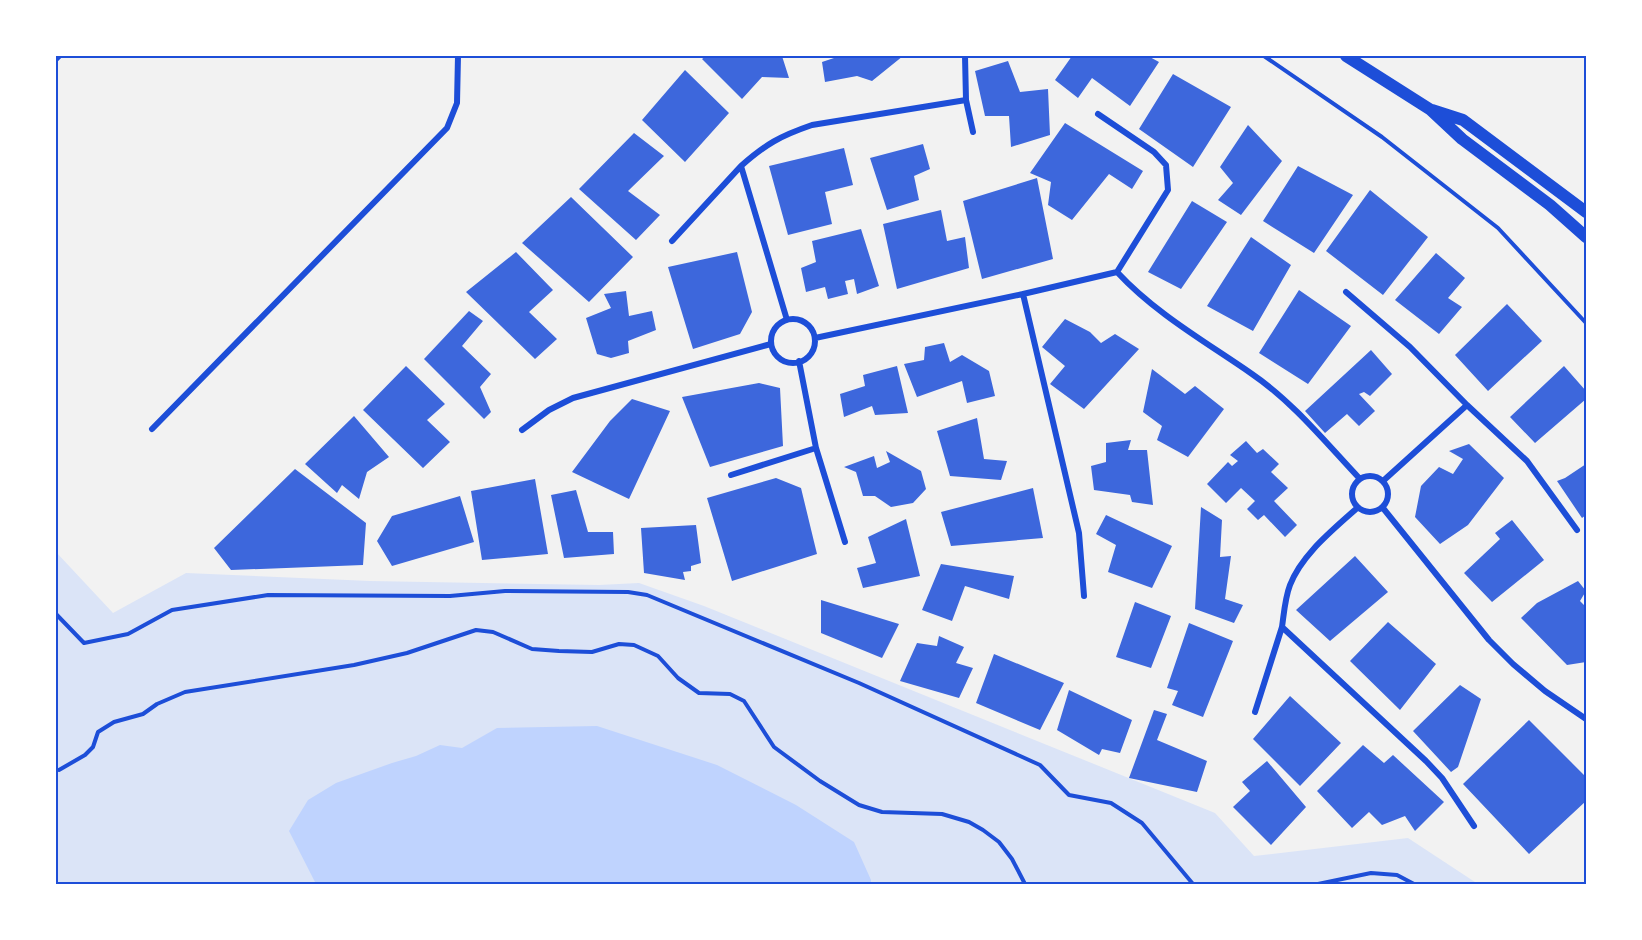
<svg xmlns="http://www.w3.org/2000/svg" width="1642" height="940" font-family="'Fira Sans Condensed',sans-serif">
	<rect width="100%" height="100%" fill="#f2f2f2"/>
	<path fill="#dbe4f7" d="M56 552 113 613 186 573 370 581 599 585 639 583 704 606 1215 813 1254 856 1408 838 1478 884H56Z"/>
	<path fill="#bfd3fe" d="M597 726 717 765 796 805 854 842 871 880V884H316L289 831 308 800 336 783 392 763 416 756 440 745 462 748 497 728Z"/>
	<path fill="#3d67dc" d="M706 56H782L789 78 762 77 742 99 702 59Z
		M840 56H903L872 81 857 76 825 82 822 62Z
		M1072 56H1148L1159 62 1130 106 1092 78 1078 98 1055 80Z
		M1008 61 1020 92 1048 89 1050 135 1011 147 1009 116H985L975 71Z
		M685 70 729 113 685 162 642 120Z
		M1173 74 1231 107 1193 167 1139 129Z
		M1065 123 1143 171 1132 189 1109 174 1072 220 1048 205 1051 182 1030 173Z
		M1248 125 1282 161 1241 215 1218 200 1233 183 1220 167Z
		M634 133 664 156 628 191 660 215 636 240 579 189Z
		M923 144 930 169 914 176 919 200 887 210 870 158Z
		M844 148 853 185 825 192 832 224 788 235 769 166Z
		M1298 166 1353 195 1314 253 1263 221Z
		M1037 178 1053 259 982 279 963 201Z
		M1370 190 1428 237 1383 295 1326 251Z
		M571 197 633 257 589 302 522 243Z
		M1192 201 1227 222 1181 289 1148 272Z
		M941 210 947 241 965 237 969 268 897 289 883 224Z
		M861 229 879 286 857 294 854 279 845 281 848 294 828 299 825 287 806 292 801 268 816 262 812 241Z
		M1251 237 1291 265 1253 331 1207 306Z
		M516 252 553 290 529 312 557 339 535 359 466 292Z
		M737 252 752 312 740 334 693 349 668 267Z
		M1436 253 1465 278 1448 298 1462 307 1439 334 1395 300Z
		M1299 290 1351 326 1308 384 1259 353Z
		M626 291 629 316 652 311 656 330 628 341 629 353 611 358 597 354 586 318 611 308 604 294Z
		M1507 304 1542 341 1488 391 1455 355Z
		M469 311 483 321 462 346 491 374 480 387 491 412 484 419 424 359Z
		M1065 319 1090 332 1101 343 1115 334 1139 349 1084 409 1050 384 1065 366 1042 347Z
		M944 343 950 362 962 355 989 371 995 396 967 403 962 381 917 397 904 364 924 360 925 347Z
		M1371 350 1392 374 1370 396 1364 392 1359 394 1375 411 1359 426 1347 414 1325 433 1305 411Z
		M406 366 445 404 427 420 450 442 423 468 363 410Z
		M897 366 908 413 875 415 872 406 844 417 840 394 865 386 863 375Z
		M1564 366 1586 391V399L1535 443 1510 417Z
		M1152 369 1185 394 1195 386 1224 409 1188 457 1157 440 1162 426 1143 412Z
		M759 383 780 388 783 446 710 467 682 397Z
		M632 399 670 411 629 499 572 472 610 421Z
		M354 416 389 457 367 472 359 499 342 485 337 493 305 464Z
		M977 418 984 459 1007 461 1001 480 950 476 937 431Z
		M1131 440 1128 450H1147L1153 505 1132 502 1130 495 1094 490 1091 466 1106 462V443Z
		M1246 441 1257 453 1263 449 1279 464 1271 472 1288 488 1274 501 1297 525 1285 537 1264 515 1258 520 1247 509 1255 501 1241 488 1226 503 1207 484 1228 462 1232 466 1238 461 1230 455Z
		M1469 444 1504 478 1468 525 1440 544 1415 517 1421 486 1439 467 1453 474 1463 459 1449 451Z
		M886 451 921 471 926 489 913 503 891 507 875 496H863L856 472 844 467 874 456 877 468 890 462Z
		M1586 464V515L1582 518 1557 481 1565 478Z
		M295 469 366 523 363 565 231 570 214 548Z
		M776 478 801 488 817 554 732 581 707 498Z
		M535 479 548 554 482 560 471 491Z
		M1033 488 1043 538 951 546 941 512Z
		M576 490 588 532H613L614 554 564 558 551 495Z
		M460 496 474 542 392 566 377 541 392 516Z
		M1201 507 1222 520 1220 557 1231 556 1225 599 1243 605 1234 623 1195 609Z
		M1106 515 1172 546 1152 588 1108 572 1116 545 1096 534Z
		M906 519 920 576 863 588 857 568 876 563 868 537Z
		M1512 520 1544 560 1492 602 1464 573 1500 539 1495 533Z
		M696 525 701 563 691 566V571L683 572 685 580 644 573 641 528Z
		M1355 556 1388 592 1330 641 1296 610Z
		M941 564 1014 576 1009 599 965 586 952 621 922 610Z
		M1578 581 1586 591 1580 601 1586 607V662L1567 665 1521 618 1537 603Z
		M821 600 899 624 882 658 821 633Z
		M1135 602 1171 616 1151 668 1116 657Z
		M1388 622 1436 664 1400 710 1350 661Z
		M1189 623 1233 641 1203 717 1172 705 1178 691 1167 688Z
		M939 636 964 647 956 663 973 668 959 698 900 681 917 643 937 646Z
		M994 654 1064 683 1040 730 976 703Z
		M1460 685 1481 699 1458 767 1451 772 1413 731Z
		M1069 690 1132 720 1120 753 1102 749 1099 755 1057 730Z
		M1290 696 1341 743 1300 786 1253 739Z
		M1154 710 1167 714 1157 740 1207 761 1197 792 1129 778Z
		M1529 720 1586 777V801L1529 854 1463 784Z
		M1363 745 1384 763 1393 755 1444 802 1415 831 1405 816 1382 825 1369 812 1352 828 1317 791Z
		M1267 761 1306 807 1271 845 1233 807 1250 791 1242 782Z"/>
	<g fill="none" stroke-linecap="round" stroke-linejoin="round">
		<path stroke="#1d4ed8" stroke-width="4" d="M1264 56 1382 137 1498 228 1586 323
			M56 614 84 643 128 634 172 610 268 595 450 596 505 591 628 592 647 595 859 683 1040 765 1069 795 1111 803 1142 823 1193 884
			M59 770 85 755 93 747 98 732 114 722 143 714 157 704 185 692 354 665 407 653 476 630 493 632 532 649 559 651 592 652 619 644 634 645 658 656 678 678 699 693 730 694 744 701 774 747 820 781 859 805 882 812 942 814 969 822 983 830 999 842 1012 859 1025 884
			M1318 884 1371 873 1397 875 1414 884"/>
		<path stroke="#1d4ed8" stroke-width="6" d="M56 59 59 56
			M966 100 973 132
			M1098 114 1154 152 1166 165 1168 190 1117 272
			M672 241 741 166
			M1346 292 1410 347 1467 405
			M1023 294 1079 533 1084 596
			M771 341a22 22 0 1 1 44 0a22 22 0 1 1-44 0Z
			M787 320 741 166C766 144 780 136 812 125L966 100 965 56
			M815 338 1023 294 1117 272C1156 314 1206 342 1252 374 1293 402 1326 443 1360 479
			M799 361 816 448 845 542
			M152 429 447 128 457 103 458 56
			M522 430 549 410 573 398 771 344
			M731 475 816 448
			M1352 494a18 18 0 1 1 36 0a18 18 0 1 1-36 0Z
			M1383 481 1467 405 1527 461 1577 530
			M1383 508 1489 640 1513 664 1545 691 1586 719
			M1282 627C1284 613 1285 598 1290 585 1302 554 1333 530 1357 508
			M1255 712 1282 627 1426 761 1442 778 1474 826"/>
		<path stroke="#1d4ed8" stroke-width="12" d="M1346 56 1431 110 1462 139 1550 205 1586 237
			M1432 110 1463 120 1586 212"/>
	</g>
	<rect width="1642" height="940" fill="none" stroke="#ffffff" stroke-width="114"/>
	<rect x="57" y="57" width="1528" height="826" fill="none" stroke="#1d4ed8" stroke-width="2"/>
</svg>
